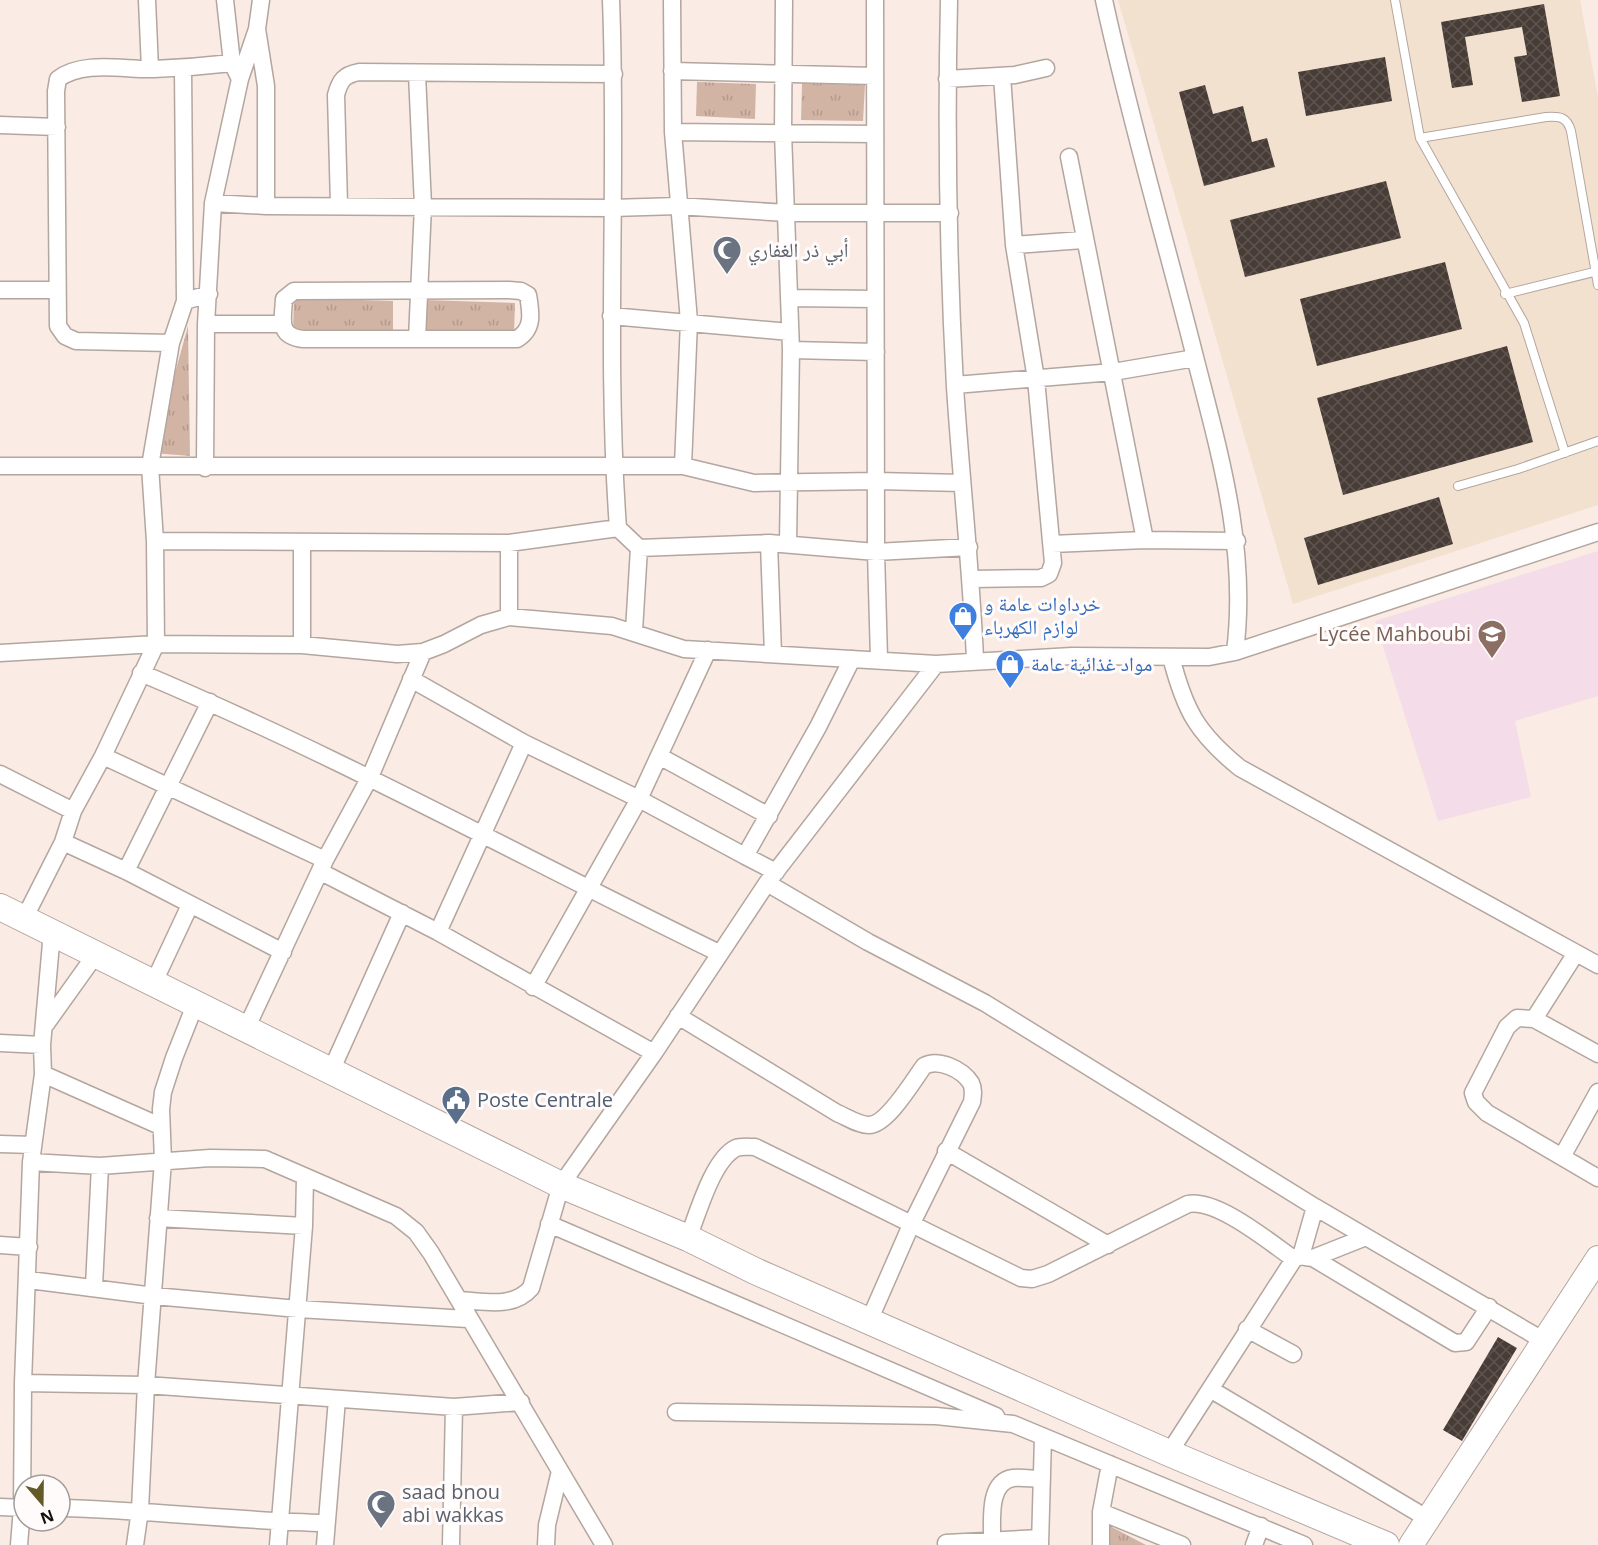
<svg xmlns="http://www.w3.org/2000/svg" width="1598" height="1545" font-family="'Open Sans','Noto Naskh Arabic',sans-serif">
	<defs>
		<pattern id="park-tufts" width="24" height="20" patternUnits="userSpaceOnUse" patternTransform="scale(1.5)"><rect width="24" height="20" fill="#d2b4a5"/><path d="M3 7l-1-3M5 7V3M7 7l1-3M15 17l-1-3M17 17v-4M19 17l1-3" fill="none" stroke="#b39a8d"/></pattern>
		<pattern id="building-cross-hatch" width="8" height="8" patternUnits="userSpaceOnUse" patternTransform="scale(1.5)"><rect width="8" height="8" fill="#483c37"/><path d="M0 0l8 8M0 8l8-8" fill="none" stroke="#5e5550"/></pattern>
	</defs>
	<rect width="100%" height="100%" fill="#faebe4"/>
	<path fill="#f4dde9" d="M1598 551V696L1515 721 1531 797 1438 821 1375 621Z"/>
	<path fill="#f3e1d0" d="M1118 0H1580L1598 97V505L1293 604Z"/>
	<path fill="url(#park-tufts)" d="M697 82 756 84 755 119 696 116Z
		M802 83 865 85 863 121 801 120Z
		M294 298 393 301V334L293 331Z
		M425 300 515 303 514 335 424 333Z
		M188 326 190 456 153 453Z
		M1108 1525 1146 1545H1109Z"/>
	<path fill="url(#building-cross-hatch)" d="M1544 4 1560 96 1522 102 1514 57 1527 55 1522 27 1465 37 1473 85 1452 88 1441 22Z
		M1385 57 1392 101 1306 116 1298 72Z
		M1205 85 1213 114 1243 106 1252 142 1267 138 1275 167 1204 186 1179 92Z
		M1386 181 1401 238 1245 277 1230 220Z
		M1445 262 1462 329 1317 366 1300 299Z
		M1507 346 1533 442 1343 495 1317 398Z
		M1439 497 1453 544 1318 585 1304 538Z
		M1498 1337 1517 1348 1462 1441 1443 1430Z"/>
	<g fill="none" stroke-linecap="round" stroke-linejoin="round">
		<g stroke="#b3a69f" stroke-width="10">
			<path id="lane" d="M1395 0 1420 138 1524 323 1565 453
				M1420 138 1546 117C1560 116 1567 117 1571 131L1598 285
				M1505 294 1598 271
				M1458 486 1518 469 1598 441"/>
		</g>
		<g stroke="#b3a69f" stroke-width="19">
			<path id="street" d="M147 0 150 69
				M225 0 232 63 240 79 257 29 261 0
				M611 0C618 176 605 352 618 528L639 548 769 543 876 552 969 547
				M672 0 673 132 689 321 683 466
				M784 0 783 133 791 350 788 543
				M875 0 876 552 879 659
				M949 0C946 129 948 258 955 387 961 478 971 568 975 659
				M1104 0C1130 120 1165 238 1195 357 1220 455 1248 549 1235 652
				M257 29 266 86V206
				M183 68 185 301
				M672 71 875 76
				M947 79 1015 75 1046 68
				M0 125 57 127
				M673 132 875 134
				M1069 157 1145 540
				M213 203 266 206 612 208 678 206 787 213H950
				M339 205 336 95C340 80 344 75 359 72L614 74
				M1014 245 1083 240
				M0 290H56
				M509 290 521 291 528 295C531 313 534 329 517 339H303C277 336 283 320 284 299L294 291Z
				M789 298 875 299
				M611 316 790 332
				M206 324H283
				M417 339 423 206 417 74
				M171 343 76 341 65 336 58 326 56 91 58 79C83 60 124 70 154 69 180 68 206 66 232 63
				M791 350 876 352
				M955 385 1113 372 1195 358
				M0 466H683L754 483 877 481 962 483
				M205 468 206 324 213 203 240 79
				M155 541 509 543 618 528
				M509 543V617
				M769 543 773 654
				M1052 544 1145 540 1237 541
				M972 579 1041 578 1049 574 1053 563 1036 379 1014 245 1002 76
				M634 631 639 548
				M302 645V543
				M0 653 156 644 302 645 397 654 423 652 444 644 481 625 509 617 612 626 684 649 936 664
				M1171 657C1185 711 1197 733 1240 768L1598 965
				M141 673C339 756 527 860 719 953
				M411 679 524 743 639 799 745 856 818 727 852 659
				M103 756 325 860
				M659 756 769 816
				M0 774 73 811
				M63 842 126 871 283 952
				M745 856 776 872
				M126 871 210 702
				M321 872 438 932 654 1053
				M767 883 868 942 985 1003 1315 1207 1546 1342
				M24 919 63 842 73 811 103 756 156 644 155 541 150 466 171 343 185 301 209 294
				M438 932 524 743
				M154 982 190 905
				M533 987 639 799 708 650
				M678 1016 837 1113C847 1117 858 1125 869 1125 887 1125 913 1081 924 1066 938 1058 962 1069 971 1083 974 1089 973 1095 972 1102L911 1225 869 1321
				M1534 1019 1576 953
				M46 1024 96 954
				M246 1029 325 860 370 777 423 652
				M0 1043 42 1045
				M1598 1054 1534 1019 1517 1018 1507 1027 1473 1093 1476 1102 1487 1113 1598 1178
				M331 1071 402 913
				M43 1074 160 1126
				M0 1144 33 1145
				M946 1151 1108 1245
				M1563 1155 1598 1092
				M31 1162 100 1166 210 1158 265 1159 396 1216 416 1232 431 1253 604 1545
				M158 1218 304 1226
				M549 1224 996 1416
				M688 1238C698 1214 712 1160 736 1148 741 1146 749 1147 755 1147L1021 1278 1032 1279 1048 1274 1188 1204C1218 1199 1269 1242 1294 1259
				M0 1245 29 1247
				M1305 1257 1313 1258 1366 1237
				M1313 1258 1455 1343 1466 1342 1489 1307
				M29 1280 154 1296 298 1309 468 1319
				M94 1286 100 1166
				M459 1300C484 1301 513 1309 531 1288L561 1185 654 1053 767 883 936 664 1072 656 1209 657 1235 652 1598 532
				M1247 1329 1293 1354
				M23 1383 146 1385 454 1407 521 1402
				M1210 1389 1430 1520
				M676 1412 936 1416 1013 1424 1304 1545
				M1169 1453 1294 1259 1301 1256 1315 1207
				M0 1507 24 1508
				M60 1508C149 1510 237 1521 326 1523
				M1101 1512 1182 1545
				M946 1543 1040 1538
				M19 1545 22 1508 23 1383 31 1162 43 1074 42 1045 52 932
				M135 1545 140 1510 146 1385 163 1161 161 1109 163 1092 174 1058 195 1005
				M278 1545 304 1226 305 1177
				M325 1545 337 1399
				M451 1545 454 1407
				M546 1545 547 1525 560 1471
				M992 1545C993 1525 986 1482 1013 1478 1022 1477 1033 1479 1042 1479
				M1040 1545 1043 1437
				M1101 1545V1512L1110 1464
				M1254 1545 1261 1526"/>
		</g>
		<g stroke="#b3a69f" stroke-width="26">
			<path id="secondary" d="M1411 1545 1598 1258"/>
		</g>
		<g stroke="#b3a69f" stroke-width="28">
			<path id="primary" d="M0 907 561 1185 688 1238 755 1271 1169 1453 1386 1545"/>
		</g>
		<use href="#lane" stroke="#fff" stroke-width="8"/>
		<use href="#street" stroke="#fff" stroke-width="16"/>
		<use href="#secondary" stroke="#fff" stroke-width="24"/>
		<use href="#primary" stroke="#fff" stroke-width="26"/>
	</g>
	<defs>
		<g id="mosque-pin" transform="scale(1.5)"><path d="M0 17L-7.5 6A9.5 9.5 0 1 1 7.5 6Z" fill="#6b7280" stroke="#fefbfa"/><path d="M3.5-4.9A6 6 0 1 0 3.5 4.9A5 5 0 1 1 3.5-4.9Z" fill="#fff"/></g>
		<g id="shop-pin" transform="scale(1.5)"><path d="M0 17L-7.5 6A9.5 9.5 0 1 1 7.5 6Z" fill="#3f7fe0" stroke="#fefbfa"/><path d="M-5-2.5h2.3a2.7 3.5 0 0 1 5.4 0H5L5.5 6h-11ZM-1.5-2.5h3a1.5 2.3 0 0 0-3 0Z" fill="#fff"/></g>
		<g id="school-pin" transform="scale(1.5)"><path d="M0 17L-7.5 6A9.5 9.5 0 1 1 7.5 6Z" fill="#8d6e63" stroke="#fefbfa"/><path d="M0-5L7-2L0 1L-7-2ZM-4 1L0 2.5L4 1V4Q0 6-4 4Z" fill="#fff"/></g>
		<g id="civic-pin" transform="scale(1.5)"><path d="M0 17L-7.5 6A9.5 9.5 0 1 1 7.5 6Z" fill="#5c6f8a" stroke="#fefbfa"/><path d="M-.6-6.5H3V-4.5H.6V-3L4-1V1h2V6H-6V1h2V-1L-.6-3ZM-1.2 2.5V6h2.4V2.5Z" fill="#fff"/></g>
	</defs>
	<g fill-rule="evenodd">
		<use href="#mosque-pin" x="727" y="250"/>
		<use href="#shop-pin" x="963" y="616"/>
		<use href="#school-pin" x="1492" y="634"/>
		<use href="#shop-pin" x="1010" y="664"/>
		<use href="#civic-pin" x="456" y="1100"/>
		<use href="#mosque-pin" x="381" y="1504"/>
	</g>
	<g text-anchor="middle" stroke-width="6" stroke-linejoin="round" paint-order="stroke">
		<g font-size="20" fill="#5b616d" stroke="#fefbfa" text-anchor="start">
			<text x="748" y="257">أبي ذر الغفاري</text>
			<text x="402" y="1499">saad bnou<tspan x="402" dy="23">abi wakkas</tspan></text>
		</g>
		<g font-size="20" fill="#366cbe" stroke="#fefbfa" text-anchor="start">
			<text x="984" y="611">خرداوات عامة و<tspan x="984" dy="23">لوازم الكهرباء</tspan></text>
			<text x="1031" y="671">مواد غذائية عامة</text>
		</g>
		<g font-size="20" fill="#785e54" stroke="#fefbfa" text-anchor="end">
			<text x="1471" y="641">Lycée Mahboubi</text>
		</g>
		<g font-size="20" fill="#4e5e75" stroke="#fefbfa" text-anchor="start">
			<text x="477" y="1107">Poste Centrale</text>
		</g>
	</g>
	<g transform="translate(42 1503) rotate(160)"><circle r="28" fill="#fefbfa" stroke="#a09d9b" stroke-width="1.5"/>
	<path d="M0-4.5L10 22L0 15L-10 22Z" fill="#645a27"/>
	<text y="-9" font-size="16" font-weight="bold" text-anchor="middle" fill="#140f0d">N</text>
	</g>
</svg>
